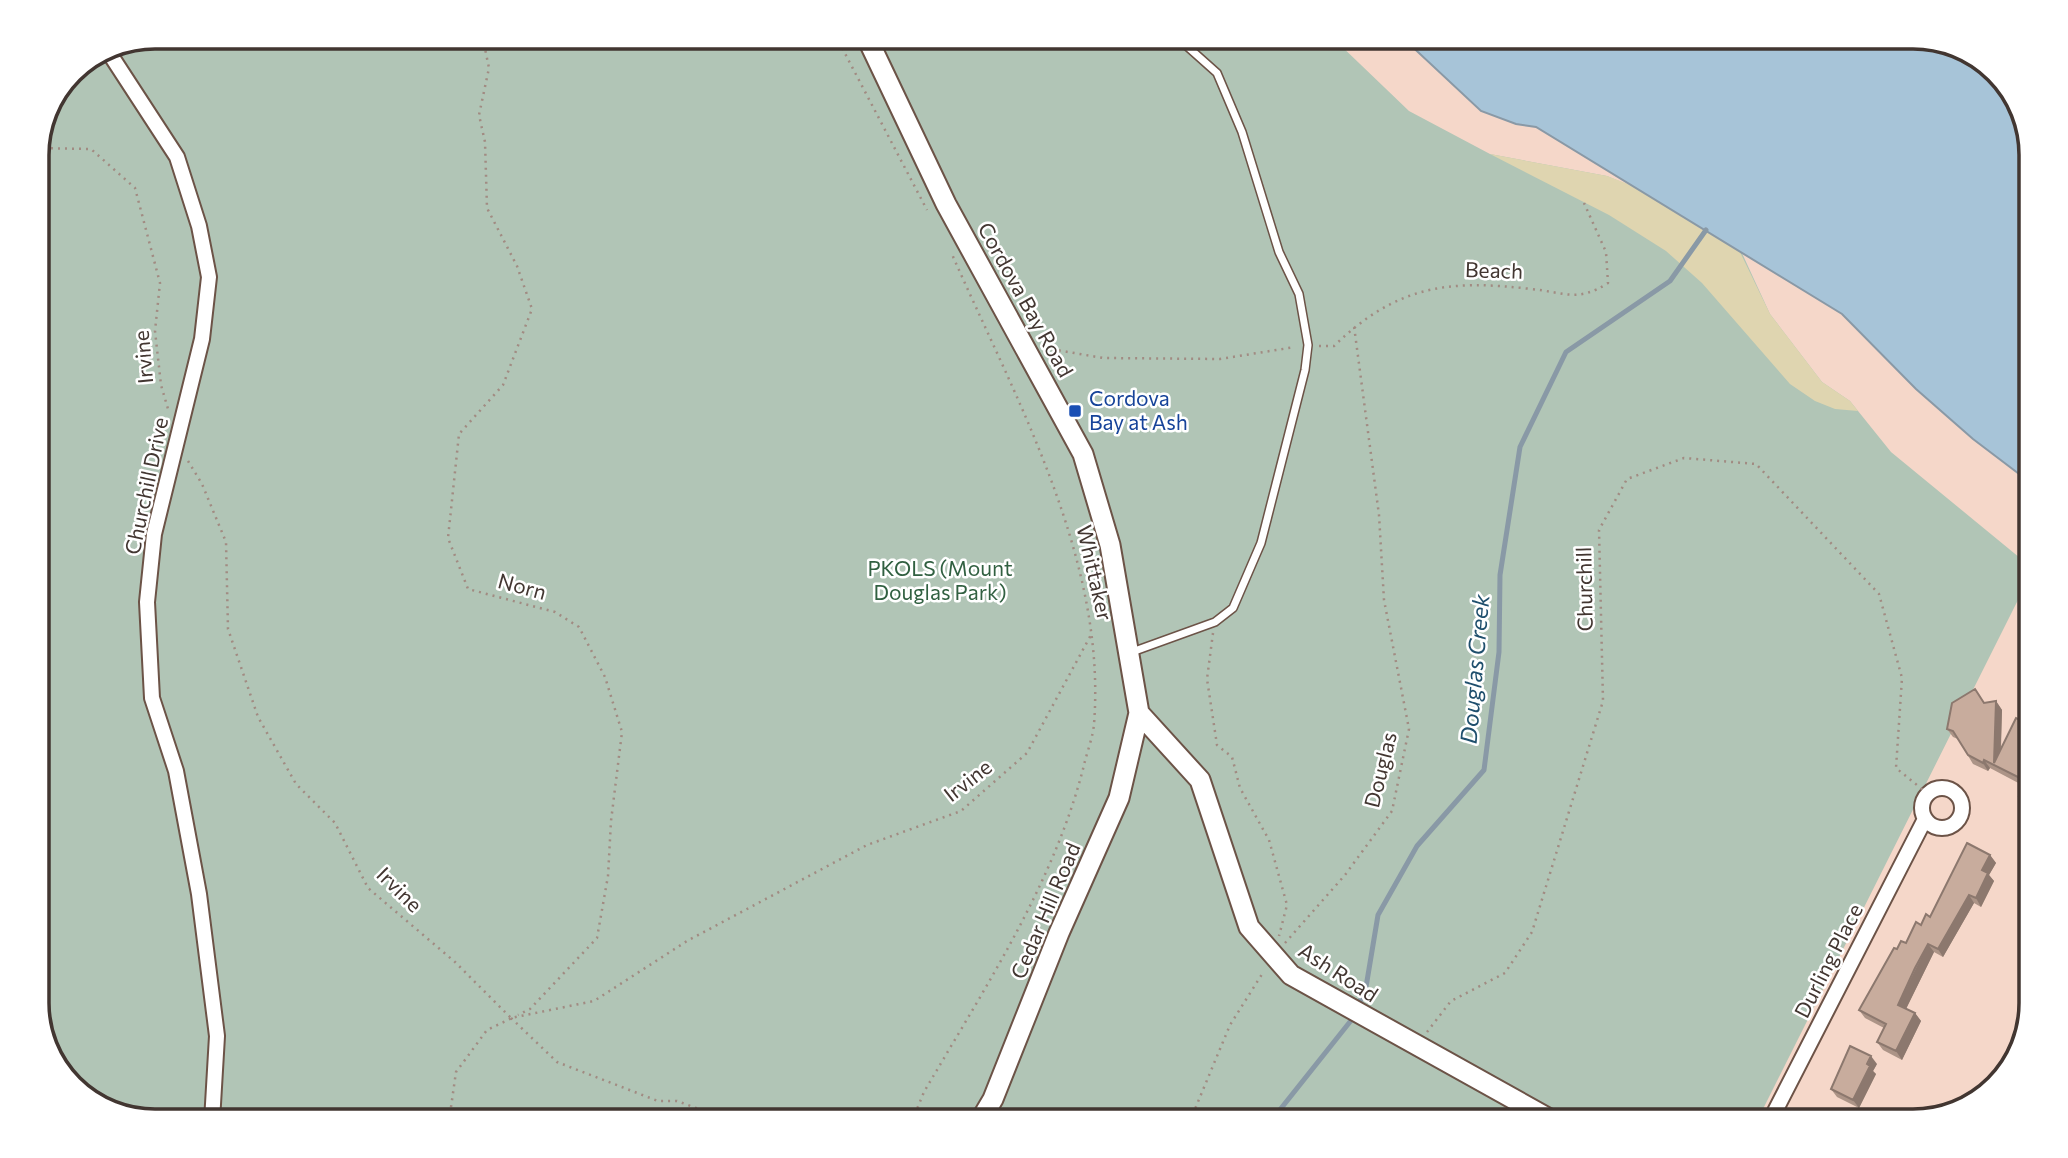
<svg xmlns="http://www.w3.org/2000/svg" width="2068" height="1158" font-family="Commissioner,sans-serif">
	<rect width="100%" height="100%" fill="#f5d7c9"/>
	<path fill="#b1c5b6" d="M1335 40 1409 111 1490 154 1607 176 1730 227 1770 314 1822 382 1850 401 1891 452 2031 567V574L1757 1121H155L96 1106 53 1062 37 1010V148L72 71 110 46Z"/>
	<path fill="#dfd5b0" d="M1490 154 1607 176 1725 221 1770 314 1822 382 1850 401 1858 411 1835 409 1815 401 1790 384 1702 283 1666 251 1609 215Z"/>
	<path fill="#a7c4d8" stroke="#8999a6" stroke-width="2" d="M1913 37 1972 52 2012 90 2031 148V483L1973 439 1916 389 1842 314 1536 127 1516 124 1481 111 1404 39Z"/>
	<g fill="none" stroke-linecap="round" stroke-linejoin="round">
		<path stroke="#8999a6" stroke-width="5" d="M1271 1121 1353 1018 1366 987 1378 915 1417 846 1484 770 1499 652 1500 575 1520 447 1566 352 1670 281 1706 230"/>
		<g stroke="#6c5347" stroke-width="10">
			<path id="service" d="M1132 652 1215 622 1233 608 1261 543 1305 370 1308 345 1299 294 1279 252 1242 132 1217 73 1180 40"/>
		</g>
		<g stroke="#6c5347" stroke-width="18">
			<path id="minor" d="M106 48 177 157 199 226 209 277 202 339 154 534 147 602 152 698 176 771 199 894 217 1036 212 1121
				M1922 808a20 20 0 1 1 40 0a20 20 0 1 1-40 0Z
				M1770 1121 1925 819"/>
		</g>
		<g stroke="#6c5347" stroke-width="23">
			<path id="secondary" d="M869 42 946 204 1083 454 1110 545 1139 713 1119 798 1059 933 993 1099 980 1121
				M1139 713 1200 780 1249 927 1291 975 1553 1121"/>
		</g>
		<path stroke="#a18b82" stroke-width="2.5" stroke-dasharray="2 5" stroke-linecap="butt" d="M839 42 927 210
			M484 44 489 68 479 115 485 142 487 208 517 266 532 309 503 385 459 434 448 538 468 589 555 612 579 627 605 677 622 732 611 821 608 876 597 938 530 1009 518 1015
			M37 148 91 149 135 188 160 283 155 331 161 385 168 409
			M1319 346H1334C1396 286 1447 279 1531 289 1564 292 1577 303 1608 283L1606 252 1584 203
			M1045 348 1103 358 1220 359 1295 347
			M188 461 202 484 226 542 228 629 258 717 296 784 335 823 368 888 455 962 511 1018 594 1001 687 941 867 845 961 811 1027 753 1092 633
			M1213 633 1207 679 1217 745 1232 757 1240 788 1269 840 1287 905 1279 936
			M1285 943 1345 875 1392 811 1409 729 1384 600 1379 515 1354 326
			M511 1018 557 1062 658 1101H677L696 1108 714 1121
			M1427 1032 1451 1001 1505 973 1532 932 1603 701 1599 530 1627 479 1684 458 1756 464 1879 594 1902 678 1896 768 1928 794
			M449 1121 456 1072 487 1030 512 1018
			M912 1121 924 1092C984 989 1055 882 1084 765 1087 752 1093 737 1094 724 1107 559 1015 398 951 252
			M1190 1121 1230 1025 1264 971"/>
		<use href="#service" stroke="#fff" stroke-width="7"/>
		<use href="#minor" stroke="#fff" stroke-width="14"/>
		<use href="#secondary" stroke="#fff" stroke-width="19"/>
	</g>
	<path fill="#ac9487" d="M1996 701 2002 710 2001 750 2031 726V808L2024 804 2019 796 2024 786 1990 768 1988 771 1973 764 1958 739 1953 737 1947 729 1985 703Z
		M1990 855 1996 863 1989 875 1994 881 1981 907 1974 903 1943 957 1934 952 1906 1009 1915 1013 1921 1021 1902 1060 1883 1050 1877 1042 1884 1028 1865 1018 1859 1010 1897 949 1906 943 1921 925Z
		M1877 1064 1873 1071 1876 1074 1859 1108 1837 1097 1831 1089Z"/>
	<path fill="#8c786e" d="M1996 701 2002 710 2000 768 1994 763Z
		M2031 726V744L2025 736Z
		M1984 760 1990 768 1988 771 1983 763Z
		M1990 855 1996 863 1989 875 1994 881 1981 907 1976 898 1982 870Z
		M1969 895 1974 903 1943 957 1938 949Z
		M1928 944 1934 952 1904 1013 1898 1005Z
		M1915 1013 1921 1021 1902 1060 1896 1051Z
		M1871 1056 1877 1064 1873 1071 1876 1074 1859 1108 1853 1100Z"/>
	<path fill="#c8ac9d" stroke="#8c786e" stroke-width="2" d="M1975 689 1984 703 1996 701 1994 763 2016 718 2031 725 2025 736 2031 738V802L2019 796 2026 781 1984 760 1983 763 1968 755 1953 731 1947 729 1952 703Z
		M1967 843 1990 855 1982 870 1988 873 1976 898 1969 895 1938 949 1928 944 1915 968 1898 1005 1915 1013 1896 1051 1877 1042 1886 1024 1859 1010 1894 948 1897 949 1901 941 1906 943 1916 922 1921 925 1926 914 1930 917Z
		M1850 1046 1871 1056 1867 1064 1870 1066 1853 1100 1831 1089Z"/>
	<rect fill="#1a4fb4" stroke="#fff" stroke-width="2.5" x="1068" y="404" width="14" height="14" rx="3.5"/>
	<g text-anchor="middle" stroke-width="5" stroke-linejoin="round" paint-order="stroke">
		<g font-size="21" fill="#423631" stroke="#fff">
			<text transform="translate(1494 271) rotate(2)" y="7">Beach</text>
			<text transform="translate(1025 300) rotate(61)" y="7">Cordova Bay Road</text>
			<text transform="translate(144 357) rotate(-95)" y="7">Irvine</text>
			<text transform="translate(147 486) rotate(-78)" y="7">Churchill Drive</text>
			<text transform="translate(1094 573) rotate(77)" y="7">Whittaker</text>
			<text transform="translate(522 587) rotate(15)" y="7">Norn</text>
			<text transform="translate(1585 589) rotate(-91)" y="7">Churchill</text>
			<text transform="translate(1381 770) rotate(-76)" y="7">Douglas</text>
			<text transform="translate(968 781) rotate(-38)" y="7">Irvine</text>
			<text transform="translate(399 890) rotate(45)" y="7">Irvine</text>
			<text transform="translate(1046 911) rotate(-67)" y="7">Cedar Hill Road</text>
			<text transform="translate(1829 961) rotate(-63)" y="7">Durling Place</text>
			<text transform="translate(1338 973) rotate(33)" y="7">Ash Road</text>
		</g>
		<g font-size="21" fill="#164399" stroke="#fff" text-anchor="start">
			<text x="1089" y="406">Cordova<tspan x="1089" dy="24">Bay at Ash</tspan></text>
		</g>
		<g font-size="21" fill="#316041" stroke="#fff">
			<text x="940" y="576">PKOLS (Mount<tspan x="940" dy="24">Douglas Park)</tspan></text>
		</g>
		<g font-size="23" font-style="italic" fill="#1f4f6d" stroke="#fff">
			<text transform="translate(1475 669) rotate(-85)" y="8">Douglas Creek</text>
		</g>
	</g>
	<path d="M0 0H2068V1158H0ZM155 49H1913A106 106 0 0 1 2019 155V1003A106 106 0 0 1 1913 1109H155A106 106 0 0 1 49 1003V155A106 106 0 0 1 155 49Z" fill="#fff" fill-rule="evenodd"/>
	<path fill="none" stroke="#423631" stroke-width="3.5" d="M155 49H1913A106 106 0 0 1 2019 155V1003A106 106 0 0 1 1913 1109H155A106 106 0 0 1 49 1003V155A106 106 0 0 1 155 49Z"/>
</svg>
